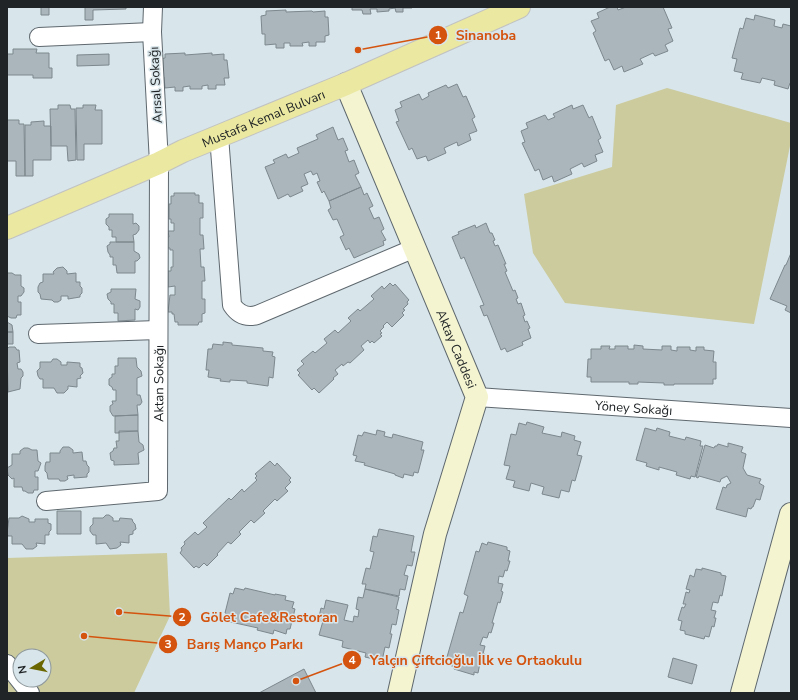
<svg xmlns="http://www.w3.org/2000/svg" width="798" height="700" font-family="'Nunito Sans',sans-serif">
	<rect width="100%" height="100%" fill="#d8e5ea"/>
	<path fill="#cbcb9e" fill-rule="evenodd" d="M667 88 791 123V141L754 324 565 303 533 253 524 194 612 167 616 105Z
		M167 553 170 616 134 693H7V558ZM20 656H44V680H20Z"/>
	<path fill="#aab6bb" stroke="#7c888d" d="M41 7H49V15H41Z
		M85 7H126V9L93 10V20H85Z
		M352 7H412V8H403V12H396L395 8 389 9V11L377 12V9H370L371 14H363L362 10H352Z
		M610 7H617L618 10 626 7H663L672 28 668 29 673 41 665 45 668 51 655 56 653 53 640 59 643 64 624 72 622 66 614 70 609 59 605 61 593 33 596 31 591 21 599 18 597 13Z
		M286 10V12L312 11 313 12 325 11V17H328L329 35 325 36V42H316V46H309V42L302 43 303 46H290V43H284V48H276V44L265 45V34H262L261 16 266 15V11Z
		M755 15 775 20 774 26 782 28 783 24 791 26V83H790L788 89 774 85 775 81 762 78 760 83 741 79 743 73 734 71 737 59 732 58 740 28 743 29 746 18 754 20Z
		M13 49H37L36 53H49V68H52V78H33V75H7V54H13Z
		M185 53V55L212 53V55L224 54V60H227L229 78H224L225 85H216V89H208V85L202 86V89H190V86L183 87V91H175V87L165 88 164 77H161L160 59 165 58V54Z
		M109 54V65L77 66V55Z
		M457 84 463 97 466 96 475 117 472 119 477 131 469 134 471 140 458 146 457 142 444 148 446 153 428 161 426 156 417 159 412 148 409 150 396 122 399 121 395 110 402 107 400 102 419 94 422 100 429 96 428 93 446 85 448 88Z
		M58 105H70L71 109H75L76 160 68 161 67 146H51L50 109H58Z
		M83 105H96L95 110H102V144H84V160H77L76 108H83Z
		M572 105 573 109 583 105 589 118 592 116 601 138 598 140 603 152 595 155 597 161 584 167 582 163 570 169 572 174 554 182 552 176 543 180 539 169 535 171 522 143 525 142 521 131 528 128 526 123 545 115 548 120 555 117 553 114Z
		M7 120H19V124H24L25 176H16V161H7Z
		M44 121V126H51V160H33V176H25V125H31V122Z
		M333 127 338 140 343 138 348 150 345 151 349 162 354 160 359 173 355 175 361 187 329 201 324 191 322 193 317 182 320 181 317 173 313 175 311 171 304 174 308 184 301 187 303 191 290 197 288 194 278 199 265 167 275 163 273 160 286 154 288 158 299 153 297 148 318 139 316 135Z
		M361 187 364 195 367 193 373 206 369 208 374 219 379 217 384 229 381 231 386 240 383 241 384 245 354 258 349 248 346 250 340 237 344 235 337 219 333 220 328 210 331 208 329 201Z
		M174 193H195V195H199V203H203V218H200V235H203L204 249H200L201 267H204L205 281H202V299H205V313L202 314V322H199L198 325H178V322H175L174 314H172V312H168L170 295H175V286L168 287V271H171V267H173V250H170V248H167L166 237H169L168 231H174V223H171V219H169V204H171V196H174Z
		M109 214H133V224L136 223 139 226V230L136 234 133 235 134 242H116V237H112V230H109V227L106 224V219L109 217Z
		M486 223 490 233H492L495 240 493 241 495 246 498 245 506 264H504L507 271 505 272 513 291 515 290 518 298 516 299 518 304 521 303 525 315 523 316 525 322 527 321 530 328 528 329 531 338 522 342 523 345 507 352 505 348 501 350 487 315 484 316 480 306 484 305 464 257 461 259 452 237 459 234 458 232 475 225 476 228Z
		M110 242H134V251L139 254 140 258 137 261H135V273H117L116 265H113V257H110V255L108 252 107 246 110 244Z
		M791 253V313L785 310 787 306 770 299 785 265H786Z
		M63 267 67 271V274L76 273V282H80V286L82 288V293L80 295V297L68 299V296H61V300L58 302H54L52 300 41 299 40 294 38 292V287L40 283 43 282V274H54L53 272 57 268Z
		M7 273H12L15 275H21V286L24 288V292L21 296H18V302H21V315H17L16 318H11L7 316Z
		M390 283 393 286 395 284 409 300 407 302 408 304 403 309 405 310 402 313 404 315 392 327 387 322 383 326 384 327 380 331 382 333 380 334 382 336 374 343 372 341 370 343 368 340 361 346 364 350 350 363 348 362 343 366 342 364 335 370 338 374 333 378 334 379 319 393 314 388 312 390 298 375 300 373 297 370 304 364 301 361 313 351 315 353 327 343 324 339 335 330 338 333 351 321 348 318 358 309 360 311 374 299 371 296 382 286 384 289Z
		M111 289H136L135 299 140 301V307L138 310 135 309V320L118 321V313H114V304H111V302L108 299 107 294 111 292Z
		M7 322 12 325 13 332H7Z
		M7 332H13V344H7Z
		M223 342 232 343V345L263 348V351L273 352 272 356 275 357 273 378 269 377 268 386 247 383V381L230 380V382L220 381 221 379 208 377 209 370H206L208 349H212L213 344 223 345Z
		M634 345 643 346V349L662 350V346H671V350L677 351V347H690V350L696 351V347H704V350L714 351 713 362H716V379H713V384H674V385H664V383L638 382V384H629V382H591V377H587L588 359H591V349H601V346H610L609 349H615V346H628V349H634Z
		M9 347H15L17 350H19L20 362 17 363 18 369H21L23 372V376L21 378 20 389 8 392 7 349Z
		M118 358H136L137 367 141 371 142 376 137 378V395H140L142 402 140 405H137L138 415 113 416 110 411V406L113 404 112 401H116V390H113L112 387 109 385V379L112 377V374H115V366H118Z
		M53 359H57L61 362V365H67V362L80 363V367L82 368 83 373 80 376 81 378 77 379V387L68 386V389L64 393H57L54 388H43V379H40L38 376 37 371 40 368V362H51Z
		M138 415V431H119V433H115V416Z
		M527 422 544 427 542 433 561 437 562 432 575 436 574 440 581 442 577 455 582 456 575 481 572 480 569 492 561 490 559 498 542 494 544 487 531 483 529 491 513 487 515 481 506 479 510 466 504 465 511 434 516 435 519 423 526 425Z
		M645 428 656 431 657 428 670 432 669 436 685 440 686 437 701 441 700 446H703L695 477 691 476 690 479 676 475 677 472 659 467V470L646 466 647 463 636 460Z
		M377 430 385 432 384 436 392 438 393 434 423 442 421 450H424L418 473 414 472 413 476 404 474 403 478 395 475V474L364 465 365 463 355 461 357 456 353 455 358 435 362 436 364 432 376 435Z
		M138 431 139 442 143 445 144 450 138 453 139 464 114 465V461L111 460 110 453 113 451 114 448H117L116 441H119V432Z
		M728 443 743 447 741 452 746 454 743 468 747 475 761 479 759 483 764 486 760 500 756 499 753 507H752L751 509 748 508 746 517 716 509 723 487 726 488 727 485 731 483 727 476 721 479 720 482 699 476 698 478 696 477 705 445 714 448 715 446H717L718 444 728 447Z
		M63 447H69L73 450V453L82 452 83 461H86L87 465 89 467V472L87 474V477L74 478V475L67 476 68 479 65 481H60L59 479H48L47 473 45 471V466L46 462H50V453H60V451Z
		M24 448H28L32 450H37L38 461 41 463 38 471H35V477H38V490H34L33 493H28L25 491H23L22 487H14V478L12 479 8 475 7 468 12 465V454H20V451Z
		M270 461 275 466 277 463 291 478 289 480 291 482 285 488 288 491 277 501 275 499 263 511 265 513 254 523 251 520 239 532 241 534 231 544 228 542 217 554 218 555 207 566 204 563 199 568 196 566 194 568 180 553 182 550 181 548 185 544 184 542 195 532 198 535 207 527 203 523 229 498 231 500 242 489 244 492 257 480 255 478 257 476 255 474Z
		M57 511H81V534H57Z
		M106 515H109L113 518V521H119L120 518 132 519 133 522 135 524 136 529 133 531V534L129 535V543L120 542 121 545 117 548 110 549 106 543 96 544V535H93L90 531V527L93 524V518H103Z
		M22 516 29 519V522H35V519H48V523L51 524V530L49 532V535H45V544L36 543 37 546 33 549H26L22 544H12V536H8L7 533 9 518H19Z
		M379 529 414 536 411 552H415L412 566 407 565 404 575 408 576 405 590 400 589 399 596 365 589 366 584H362L366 568 370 569 374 552 370 551 373 536 377 537Z
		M488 542 507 547V550L510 551 508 561H510L507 571 505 570 503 577 499 576 498 583 503 584 501 591 503 592 500 603 498 602 492 623H494L491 633 489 632 487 638 483 637 480 645 485 646 483 654H485L483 664 480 663 478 673 474 672V675L454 669V667L450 665 451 658 447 657 460 612 463 613 468 596 464 594 476 551 479 552 482 543 487 545Z
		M702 568 721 573V575L726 576 722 596 720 595 718 603 713 602 711 610 716 611 714 618H716L714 627 712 626 709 637 705 636 704 639 685 634V631L680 630 682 621 678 620 682 607 684 608 686 604H683L686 592 689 593 690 590 686 589 690 575 694 577 696 569 702 570Z
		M235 588 244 590 245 588 275 595V594L286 596 285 600 294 602 292 608 295 609 290 629H287L286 634 274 630 273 634 257 630 258 628 226 621 228 614 225 613 230 593 233 594Z
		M365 589 399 597 396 609 399 610 396 625 392 624 390 634H392L389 648 385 647 382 661 365 657 366 653 342 647 343 641 319 635 323 621H318L321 608 324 609 326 600 348 605 344 620 353 622 354 616 358 617 359 610 356 609 358 597 363 598Z
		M673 658 697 665 692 684 668 677Z
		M304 669 316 693H259Z"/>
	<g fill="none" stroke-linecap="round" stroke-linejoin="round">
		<g stroke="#5e686e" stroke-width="20">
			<g id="street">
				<path d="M39 37 152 32"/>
				<path d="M219 136 232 305C238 314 246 318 257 315L415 248"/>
				<path d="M38 334 158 330"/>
				<path id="s1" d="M477 397 791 418"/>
				<path id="s2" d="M46 501 158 491 159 163 152 32 153 7"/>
				<path d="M7 664 30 693"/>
			</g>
		</g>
		<g stroke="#5e686e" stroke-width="24">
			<g id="secondary">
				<path id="s3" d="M346 84 477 397 435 534 399 693"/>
				<path d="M742 693 791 514"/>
			</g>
		</g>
		<g stroke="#c1c2c2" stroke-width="24">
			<g id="primary">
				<path id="s4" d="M7 228 159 163 183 151 346 84 519 7"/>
			</g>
		</g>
		<use href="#street" stroke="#fff" stroke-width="18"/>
		<use href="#secondary" stroke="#f4f4d0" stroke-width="22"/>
		<use href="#primary" stroke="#eae8a1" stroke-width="22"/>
	</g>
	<g text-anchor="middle" stroke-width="3" stroke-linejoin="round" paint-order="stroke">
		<g font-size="13" fill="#202426" stroke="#d8e5ea">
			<text transform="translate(155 85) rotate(-93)" y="5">Arısal Sokağı</text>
			<text dy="5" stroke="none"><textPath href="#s4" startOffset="279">Mustafa Kemal Bulvarı</textPath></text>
			<text dy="5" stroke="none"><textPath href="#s3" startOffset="287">Aktay Caddesi</textPath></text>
			<text dy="5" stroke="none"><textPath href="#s2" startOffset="220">Aktan Sokağı</textPath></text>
			<text dy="5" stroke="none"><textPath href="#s1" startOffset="157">Yöney Sokağı</textPath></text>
		</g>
	</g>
	<path fill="none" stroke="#d4540f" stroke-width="1.5" d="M358 50L438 35M119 612L182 617M84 636L168 644M296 681L352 660"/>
	<g fill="#d4540f" stroke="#d8e5ea" stroke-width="1.5">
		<circle cx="358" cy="50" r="4"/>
		<circle cx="119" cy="612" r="4"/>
		<circle cx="84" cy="636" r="4"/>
		<circle cx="296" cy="681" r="4"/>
		<circle cx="438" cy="35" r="10"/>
		<circle cx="182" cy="617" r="10"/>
		<circle cx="168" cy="644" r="10"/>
		<circle cx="352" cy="660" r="10"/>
	</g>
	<g font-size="12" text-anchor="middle" font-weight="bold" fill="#fff">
		<text x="438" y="39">1</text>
		<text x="182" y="621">2</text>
		<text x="168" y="648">3</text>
		<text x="352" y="664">4</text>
	</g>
	<g font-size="14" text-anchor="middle" font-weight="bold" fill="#d4540f" stroke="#d8e5ea" stroke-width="3" stroke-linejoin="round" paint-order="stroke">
		<text x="486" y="40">Sinanoba</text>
		<text x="269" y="622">Gölet Cafe&amp;Restoran</text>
		<text x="245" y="649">Barış Manço Parkı</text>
		<text x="476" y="665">Yalçın Çiftcioğlu İlk ve Ortaokulu</text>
	</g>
	<rect width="798" height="700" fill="none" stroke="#202426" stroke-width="16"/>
	<g transform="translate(32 668) rotate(260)"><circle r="19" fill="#d8e5ea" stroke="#8e989c"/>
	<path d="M0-3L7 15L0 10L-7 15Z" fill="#6b6700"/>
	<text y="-6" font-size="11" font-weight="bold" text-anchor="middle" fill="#202426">N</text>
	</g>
</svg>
